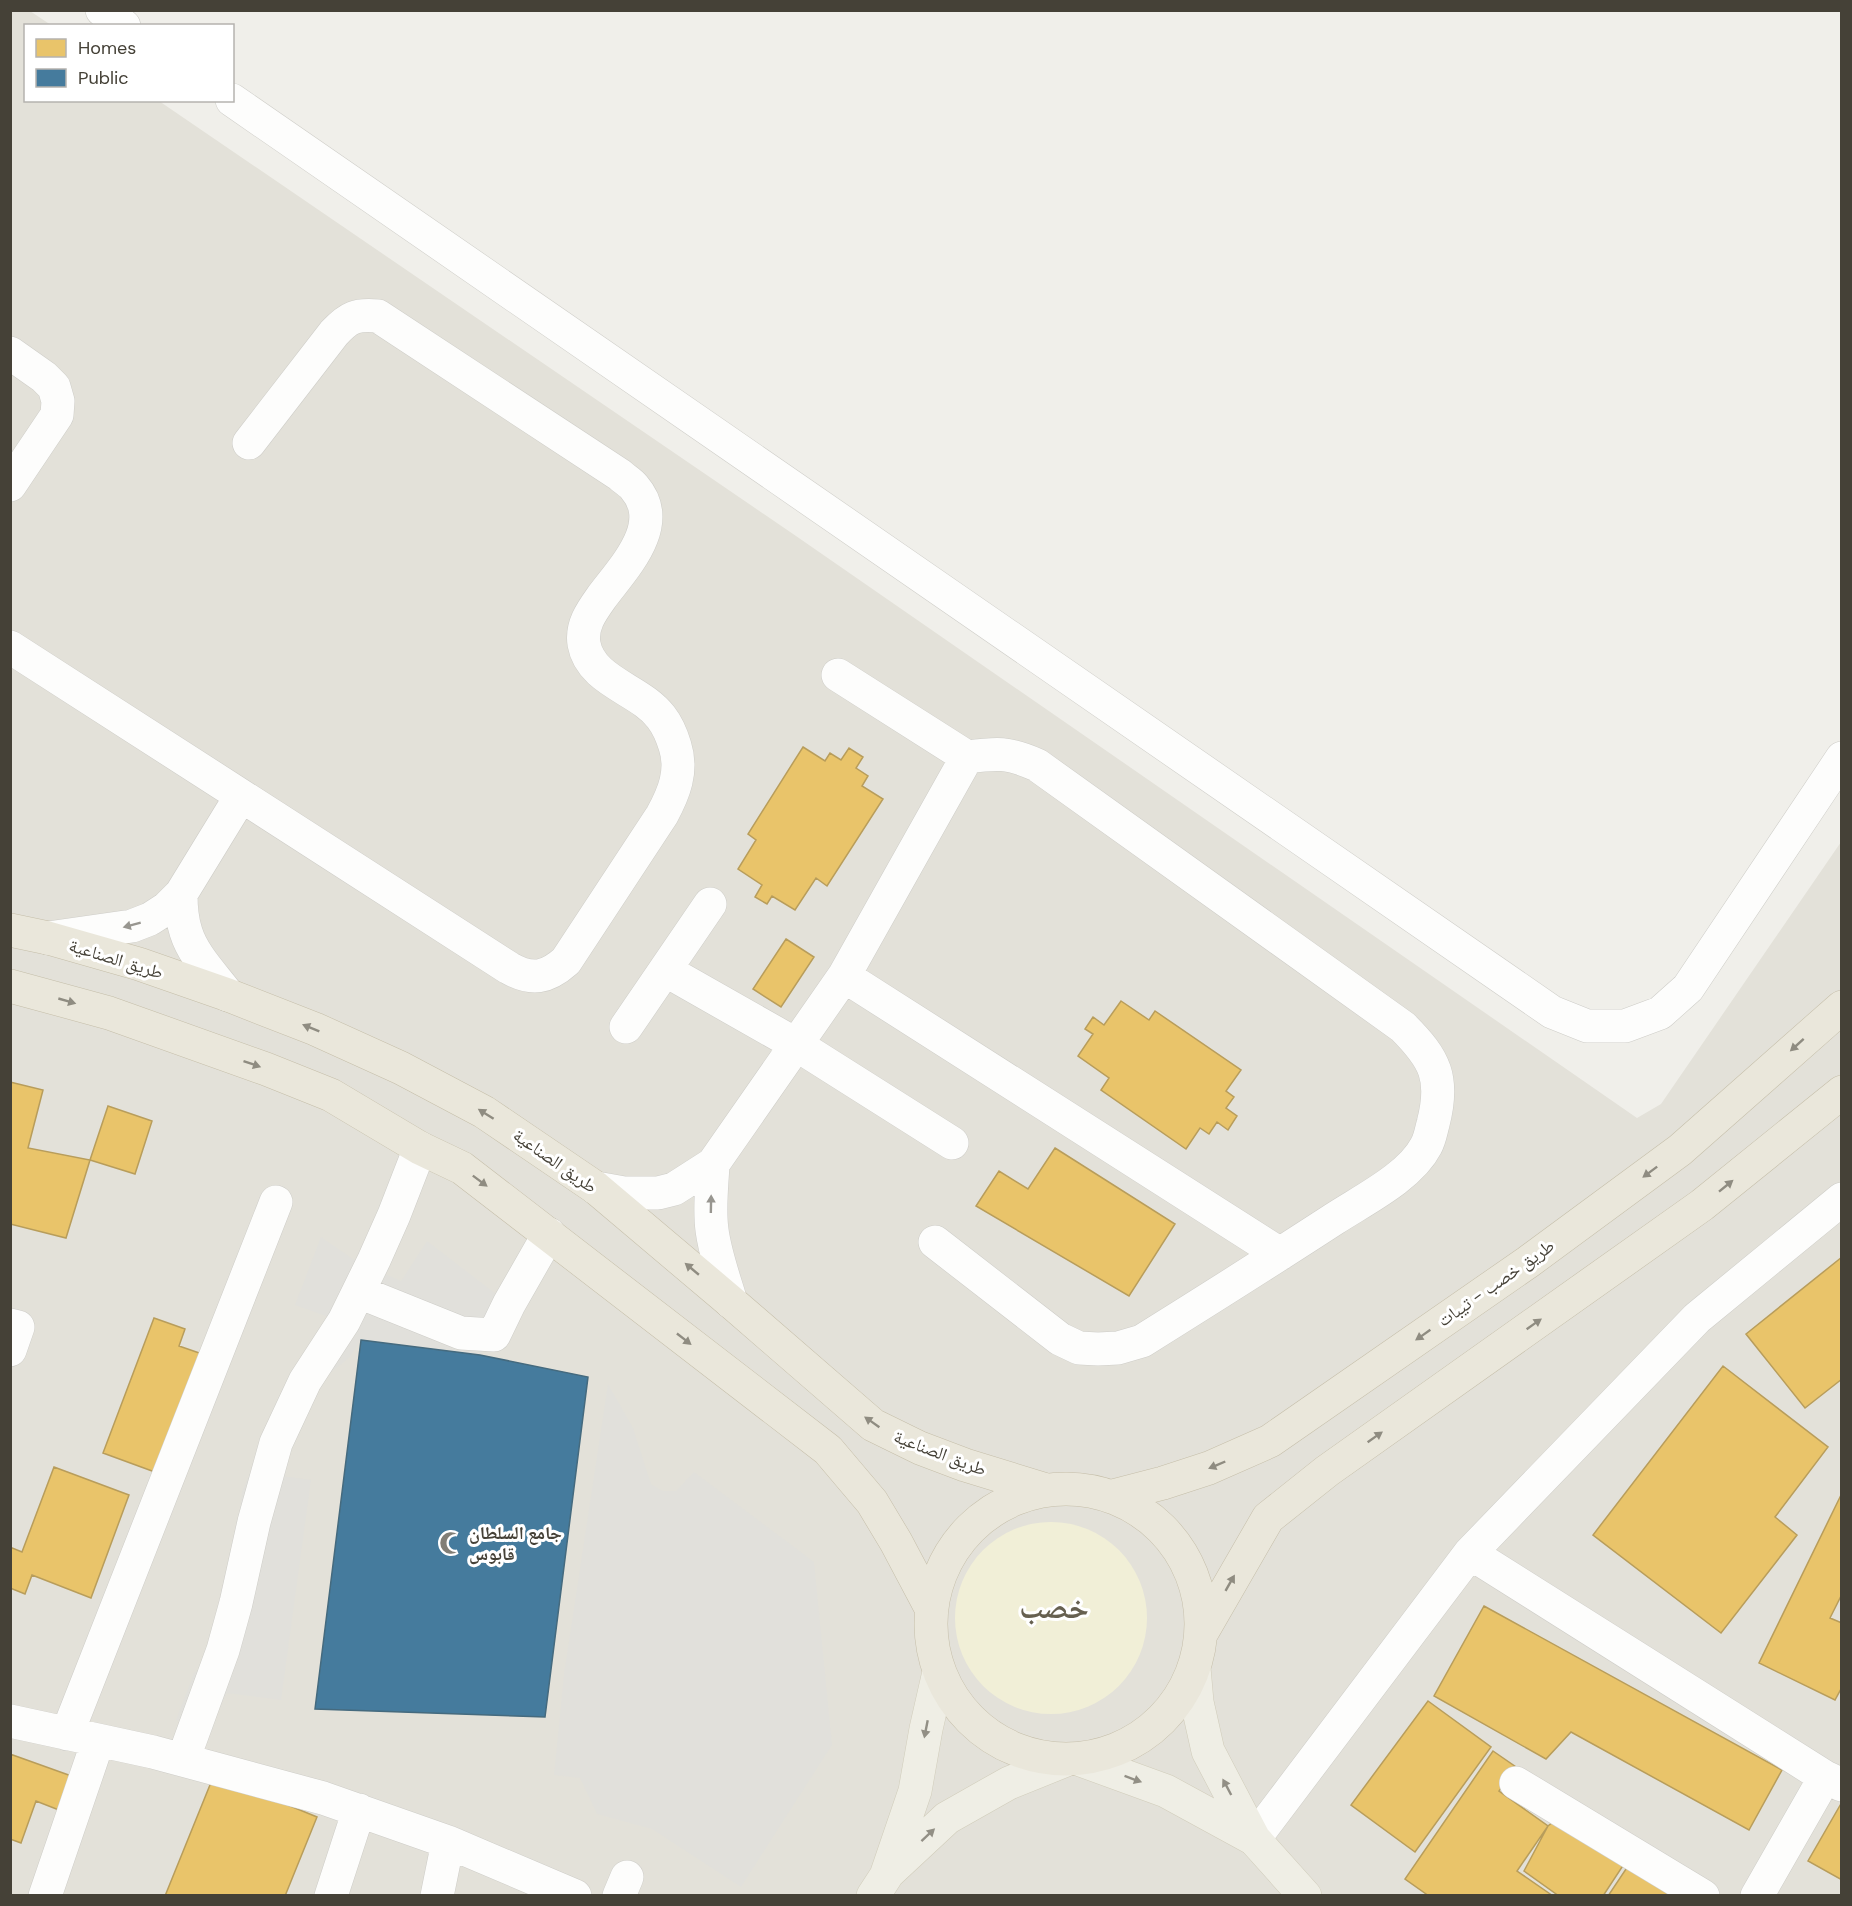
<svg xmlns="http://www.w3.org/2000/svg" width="1852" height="1906" font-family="'DM Sans','Noto Naskh Arabic',sans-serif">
	<rect width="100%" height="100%" fill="#f0efea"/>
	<path fill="#e3e1d9" d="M11 11H30L51 25 26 26V100L159 101 796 536 1637 1118 1661 1104 1841 842V1895L11 1896Z"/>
	<path fill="#f1efd7" d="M955 1618a96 96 0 1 1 192 0a96 96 0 1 1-192 0Z"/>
	<path fill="#e1e0db" d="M321 1237 356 1261 401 1281 427 1241 509 1304 480 1355 361 1340 349 1358 320 1381 280 1476 311 1480 281 1700 227 1693 219 1709 212 1731 176 1720 194 1673 205 1664 231 1581 242 1492 294 1368 337 1320 295 1305Z
		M608 1384 633 1428 651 1484 663 1491H676L694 1472 814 1562 832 1745 741 1887 652 1829 597 1814 580 1778 554 1775 564 1674Z"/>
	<path fill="#e9c46a" stroke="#b89d5b" stroke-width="1.5" d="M803 747 825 761 830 753 841 760 849 748 863 757 856 768 868 776 862 786 883 799 827 886 816 878 795 910 772 896 767 904 755 897 762 885 738 869 756 840 748 834Z
		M786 939 814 957 781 1007 753 989Z
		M1121 1001 1149 1020 1155 1011 1241 1070 1226 1091 1234 1097 1226 1108 1237 1116 1228 1130 1217 1122 1209 1134 1200 1128 1186 1149 1101 1090 1109 1078 1078 1056 1093 1034 1085 1029 1093 1017 1104 1025Z
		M10 1082 43 1090 28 1148 90 1160 66 1238 10 1224Z
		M108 1106 152 1121 135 1174 90 1160Z
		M1055 1148 1175 1224 1129 1296 976 1206 999 1171 1028 1189Z
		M1842 1257V1379L1805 1408 1746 1334Z
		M154 1318 185 1329 179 1346 208 1356 163 1475 103 1453Z
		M1723 1366 1828 1447 1775 1517 1797 1535 1721 1633 1593 1535Z
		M54 1467 129 1495 91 1598 32 1575 25 1594 10 1588V1547L22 1552Z
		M1842 1493V1594L1830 1618 1842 1623V1687L1835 1700 1759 1663Z
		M1484 1606 1782 1770 1749 1830 1571 1732 1546 1759 1434 1696Z
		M1428 1701 1491 1747 1415 1852 1351 1805Z
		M1493 1751 1516 1767 1499 1791 1548 1826 1517 1871 1553 1896H1429L1405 1879Z
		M10 1754 77 1778 64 1812 36 1801 21 1843 10 1839Z
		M214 1775 317 1817 285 1896H165Z
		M1842 1802V1880L1808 1861Z
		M1563 1814 1628 1858 1603 1896H1559L1524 1871 1548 1826Z
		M1632 1860 1685 1896H1608Z"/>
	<path fill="#457b9d" stroke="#456a7e" stroke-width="1.5" d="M361 1340 480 1355 588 1377 545 1717 315 1709Z"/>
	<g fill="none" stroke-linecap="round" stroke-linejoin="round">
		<g stroke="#cecdc8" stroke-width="34">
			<path id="minor" d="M102 10 124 26
				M232 100 1552 1012 1587 1026H1625L1660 1013 1688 988 1842 758
				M10 353 44 377 54 387 58 401 57 415 10 485
				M10 647 509 968C532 981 547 978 566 961L662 815C674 793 683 771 675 746 672 736 668 726 661 717 640 689 591 682 584 644 581 626 591 612 601 598 623 568 667 525 634 487 630 482 624 479 620 475L378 316C356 314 349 317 334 333L249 443
				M838 675 967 757
				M181 894C181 907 182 920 186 932 193 955 213 975 228 995
				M48 938 132 926 150 919 167 908 181 894 241 796
				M665 970 797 1045 952 1143
				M844 976 1280 1254
				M626 1027 710 904
				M713 1164C712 1186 709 1208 712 1230 715 1254 724 1278 731 1302
				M596 1188 624 1193H658L674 1189 713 1164 844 976 967 757C997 753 1008 752 1037 765L1403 1027C1435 1059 1445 1078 1433 1124 1431 1131 1430 1139 1426 1146 1410 1177 1363 1200 1334 1219 1271 1260 1206 1301 1142 1341L1118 1348 1098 1349 1079 1348 1060 1339 935 1242
				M359 1292 461 1333 494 1335 509 1304 549 1234
				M10 1325 18 1327 10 1350
				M1470 1553 1825 1777 1842 1785
				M10 1721 153 1752 323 1798 448 1842 575 1896
				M67 1734 276 1202
				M183 1760 223 1650 236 1603 254 1522 276 1443 305 1381 344 1321 374 1260 394 1215 420 1148
				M1516 1783 1703 1896
				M1254 1839 1470 1553 1697 1318 1842 1199
				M45 1896 98 1741
				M331 1896 359 1810
				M437 1896 448 1842
				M619 1896 627 1877
				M1757 1896 1825 1777"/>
		</g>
		<g stroke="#d0ccba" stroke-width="34">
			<path id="major" d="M1194 1668 1197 1702 1208 1751 1254 1839 1305 1896
				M1078 1759 1166 1791 1254 1839
				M889 1872 947 1818 1009 1783 1066 1760
				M873 1896 886 1876 915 1791 926 1729 939 1672"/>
		</g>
		<g stroke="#c5bea9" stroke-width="34">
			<path id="highway" d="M10 930 48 938 139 964 228 995 315 1029 401 1068 484 1112 596 1188 731 1302 873 1425 920 1448 965 1465 1043 1489
				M10 986 109 1013 266 1069 331 1095 420 1148 462 1168 828 1450 872 1502 896 1542 931 1608
				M931 1624a135 135 0 1 1 270 0a135 135 0 1 1-270 0Z
				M1113 1496 1163 1483 1209 1468 1270 1441 1528 1262 1680 1150 1842 1007
				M1201 1634 1268 1518 1327 1471 1702 1205 1842 1092"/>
		</g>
		<use href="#minor" stroke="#fdfdfc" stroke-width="33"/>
		<use href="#major" stroke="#efeee5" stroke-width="33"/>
		<use href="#highway" stroke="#eae7db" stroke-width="33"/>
	</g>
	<defs><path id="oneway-solid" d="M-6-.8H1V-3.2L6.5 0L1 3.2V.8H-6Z" transform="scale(1.5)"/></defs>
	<g fill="#989690">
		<use href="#oneway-solid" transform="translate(132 925) rotate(165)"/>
		<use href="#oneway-solid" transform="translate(711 1204) rotate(-89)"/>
	</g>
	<g fill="#8f8c81">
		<use href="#oneway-solid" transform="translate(67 1001) rotate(16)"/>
		<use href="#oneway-solid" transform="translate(311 1028) rotate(-158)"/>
		<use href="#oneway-solid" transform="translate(1797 1045) rotate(138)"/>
		<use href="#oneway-solid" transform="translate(252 1064) rotate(19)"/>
		<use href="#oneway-solid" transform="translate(486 1114) rotate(-148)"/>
		<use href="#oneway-solid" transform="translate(1650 1172) rotate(143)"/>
		<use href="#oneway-solid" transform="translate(480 1181) rotate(37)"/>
		<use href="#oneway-solid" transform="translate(1726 1186) rotate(-39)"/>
		<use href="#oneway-solid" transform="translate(692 1269) rotate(-140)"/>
		<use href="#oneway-solid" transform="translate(1534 1324) rotate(-35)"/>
		<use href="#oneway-solid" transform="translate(1423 1335) rotate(145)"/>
		<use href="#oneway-solid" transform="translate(684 1339) rotate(38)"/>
		<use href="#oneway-solid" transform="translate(872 1422) rotate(-145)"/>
		<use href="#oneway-solid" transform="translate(1375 1437) rotate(-35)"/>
		<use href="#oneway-solid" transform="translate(1217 1465) rotate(157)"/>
		<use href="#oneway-solid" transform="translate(1230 1583) rotate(-60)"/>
	</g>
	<g fill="#928f85">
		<use href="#oneway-solid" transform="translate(926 1729) rotate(101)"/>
		<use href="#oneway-solid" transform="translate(1133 1779) rotate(20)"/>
		<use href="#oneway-solid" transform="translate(1227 1787) rotate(-118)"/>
		<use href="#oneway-solid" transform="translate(928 1835) rotate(-43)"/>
	</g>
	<defs>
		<g id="mosque-bare" transform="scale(1.8)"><path d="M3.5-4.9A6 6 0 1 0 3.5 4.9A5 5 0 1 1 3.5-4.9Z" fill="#817e76" stroke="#fff" stroke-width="2.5" paint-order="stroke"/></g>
	</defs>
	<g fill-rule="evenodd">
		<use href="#mosque-bare" x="451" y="1543"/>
	</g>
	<g text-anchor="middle" stroke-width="6" stroke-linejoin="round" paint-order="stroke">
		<g font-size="18" fill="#454137" stroke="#fff">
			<text transform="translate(116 959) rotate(17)" y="6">طريق الصناعية</text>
			<text transform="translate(555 1161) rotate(35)" y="6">طريق الصناعية</text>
			<text transform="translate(1496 1283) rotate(-35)" y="6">طريق خصب - تيبات</text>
			<text transform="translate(940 1453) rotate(21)" y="6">طريق الصناعية</text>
		</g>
		<g font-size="18" font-weight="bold" fill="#454137" stroke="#fff" text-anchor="start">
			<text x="469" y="1539">جامع السلطان<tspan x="469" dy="21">قابوس</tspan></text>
		</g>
		<g font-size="30" font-weight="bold" fill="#666050" stroke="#fff">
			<text x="1054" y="1618">خصب</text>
		</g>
	</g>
	<rect width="1852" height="1906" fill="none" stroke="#454137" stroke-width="24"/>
	<rect x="24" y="24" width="210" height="78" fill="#ffffff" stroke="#b5b3af" stroke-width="1.5"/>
	<rect x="36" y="39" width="30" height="18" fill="#e9c46a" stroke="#b5b3af" stroke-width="1.5"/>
	<text x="78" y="54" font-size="18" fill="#454137">Homes</text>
	<rect x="36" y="69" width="30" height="18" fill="#457b9d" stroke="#b5b3af" stroke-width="1.5"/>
	<text x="78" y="84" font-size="18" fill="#454137">Public</text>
</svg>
